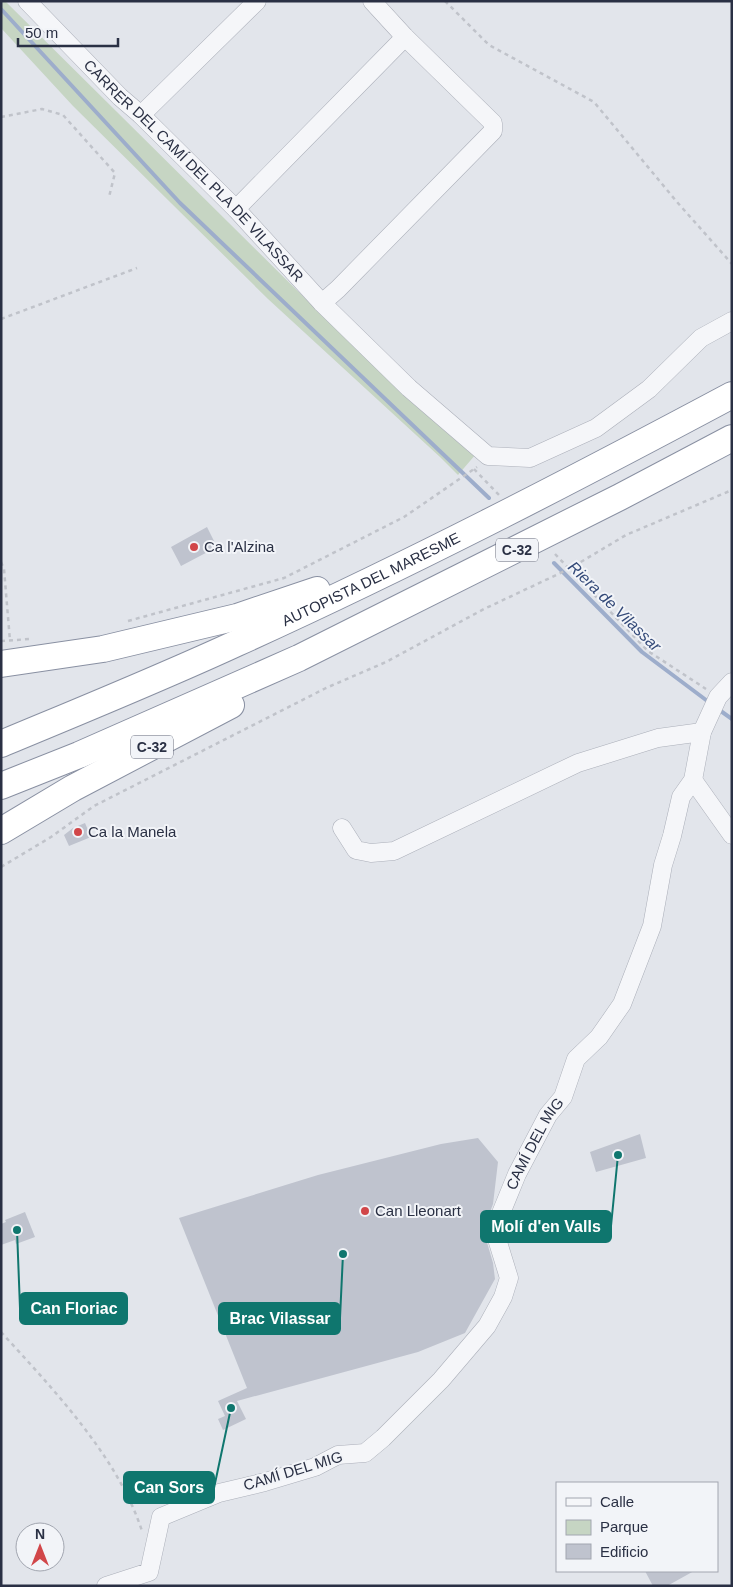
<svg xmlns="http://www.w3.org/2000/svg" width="733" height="1587" font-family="Arial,sans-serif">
	<rect width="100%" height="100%" fill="#e2e5eb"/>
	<path fill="#c6d5c3" d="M1 1H5L331 324 476 454 458 475 440 457 268 299 73 106 1 28Z"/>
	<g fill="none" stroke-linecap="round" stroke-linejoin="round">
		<path stroke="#9dadcb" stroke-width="4" d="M1 9 180 203 489 498
			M554 563 642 652 710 703
			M718 709 732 719"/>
	</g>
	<path fill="#bfc3ce" d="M207 527 217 547 181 566 171 547Z
		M85 823 91 837 69 846 64 835 73 828Z
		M640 1134 646 1158 596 1172 590 1152Z
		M478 1138 498 1162 493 1204 486 1223V1239L493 1263 495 1279 465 1333 418 1352 237 1401 246 1419 223 1430 218 1419 225 1416 218 1401 247 1388 179 1218 318 1175 441 1144Z
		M25 1212 35 1237 16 1244 15 1240 1 1245V1224L6 1222 5 1220Z
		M645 1571H694L667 1586H653Z"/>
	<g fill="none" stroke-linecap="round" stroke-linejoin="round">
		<g stroke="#abafb9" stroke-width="19">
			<g id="minor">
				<path id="s1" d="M27 1 120 97 141 115 236 209 322 303 409 388 488 456 530 458 596 428 649 389 701 338 732 321"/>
				<path d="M141 115 257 1"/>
				<path d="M236 209 405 37"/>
				<path d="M322 303 338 289 493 131V123L405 37 372 1"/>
				<path d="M693 780 732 835"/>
				<path d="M342 828 356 850 371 853 394 851 578 763 658 738 702 732"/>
				<path id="s2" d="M106 1586 149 1572 161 1517 219 1493 265 1482 315 1467 338 1455 365 1453 383 1438 441 1380 487 1326 503 1297 509 1278 497 1239V1223L517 1174 548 1115 563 1097 576 1059 599 1037 622 1004 652 926 663 865 672 836 681 797 693 780 702 732 718 697 732 682"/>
			</g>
		</g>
		<g stroke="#8990a2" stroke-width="28">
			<g id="highway">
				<path d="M1 664 103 649 237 617 317 590"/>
				<path id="s3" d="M1 744C80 711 159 679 237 643 405 567 569 482 732 395"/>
				<path d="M1 786 79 755 299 658 620 497 732 438"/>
				<path d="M1 831 73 788 231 705"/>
			</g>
		</g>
		<path stroke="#c0c3ca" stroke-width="2.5" stroke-dasharray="4 4" stroke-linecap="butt" d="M445 1 489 45 594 102 677 202 732 264
			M1 117 42 109 63 115 115 173 109 197
			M1 319 137 268
			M474 469 499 495
			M555 554 648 651 706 689
			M1 562 4 569 10 641
			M128 621 284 578 404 517 477 467
			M1 641 30 639
			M1 867 51 837 94 806 326 688 386 662 484 609 569 569 626 535 732 490
			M1 1332C53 1389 118 1457 142 1531"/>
		<use href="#minor" stroke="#f5f6f9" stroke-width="18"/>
		<use href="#highway" stroke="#fff" stroke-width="26"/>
	</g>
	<g fill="#d14649" stroke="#f2f4f8" stroke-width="2">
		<circle cx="194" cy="547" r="5"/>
		<circle cx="78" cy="832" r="5"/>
		<circle cx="365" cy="1211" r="5"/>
	</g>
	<g text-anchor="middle" stroke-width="4" stroke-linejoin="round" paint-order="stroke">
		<g fill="#f2f4f8" stroke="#666b7a" stroke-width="1">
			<rect x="496" y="538.5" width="42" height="23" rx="4"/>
			<rect x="131" y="735.5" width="42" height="23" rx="4"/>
		</g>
		<g font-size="14" font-weight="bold" fill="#2a3044">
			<text x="517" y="555">C-32</text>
			<text x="152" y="752">C-32</text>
		</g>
		<g font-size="15" fill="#2a3044" stroke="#f2f4f8">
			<text dy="5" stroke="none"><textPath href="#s1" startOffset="238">CARRER DEL CAMÍ DEL PLA DE VILASSAR</textPath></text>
			<text dy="5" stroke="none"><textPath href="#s3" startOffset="405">AUTOPISTA DEL MARESME</textPath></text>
			<text dy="5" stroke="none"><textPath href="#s2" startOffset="691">CAMÍ DEL MIG</textPath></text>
			<text transform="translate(293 1471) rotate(-17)" y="5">CAMÍ DEL MIG</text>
		</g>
		<g font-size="15" fill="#2a3044" stroke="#f2f4f8" text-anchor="start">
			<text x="204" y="552">Ca l'Alzina</text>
			<text x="88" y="837">Ca la Manela</text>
			<text x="375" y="1216">Can Lleonart</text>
		</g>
		<g font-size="16" font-style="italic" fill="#334978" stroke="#f2f4f8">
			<text transform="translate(615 606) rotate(44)" y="6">Riera de Vilassar</text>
		</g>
	</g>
	<path fill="none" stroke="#0f766e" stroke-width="2" d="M618 1155L611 1226M17 1230L20 1308M343 1254L340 1318M231 1408L214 1488"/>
	<g fill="#0f766e" stroke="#f2f4f8" stroke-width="2">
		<circle cx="618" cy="1155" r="5"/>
		<circle cx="17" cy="1230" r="5"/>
		<circle cx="343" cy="1254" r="5"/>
		<circle cx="231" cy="1408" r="5"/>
	</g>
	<g fill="#0f766e" stroke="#0f766e" stroke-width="2">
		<rect x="481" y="1211" width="130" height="31" rx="5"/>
		<rect x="20" y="1293" width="107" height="31" rx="5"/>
		<rect x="219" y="1303" width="121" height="31" rx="5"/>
		<rect x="124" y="1472" width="90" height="31" rx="5"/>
	</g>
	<g font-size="16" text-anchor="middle" font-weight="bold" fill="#fff">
		<text x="546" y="1232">Molí d'en Valls</text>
		<text x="74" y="1314">Can Floriac</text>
		<text x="280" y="1324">Brac Vilassar</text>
		<text x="169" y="1493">Can Sors</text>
	</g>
	<rect width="733" height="1587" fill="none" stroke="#2a3044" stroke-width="5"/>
	<rect x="556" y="1482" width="162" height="90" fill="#f2f4f8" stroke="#a2a6b0"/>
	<rect x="566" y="1498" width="25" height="8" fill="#f5f6f9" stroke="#a2a6b0"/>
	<text x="600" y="1507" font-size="15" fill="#2a3044">Calle</text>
	<rect x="566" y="1520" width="25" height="15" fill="#c6d5c3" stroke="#a2a6b0"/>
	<text x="600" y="1532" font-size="15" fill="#2a3044">Parque</text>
	<rect x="566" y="1544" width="25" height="15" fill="#bfc3ce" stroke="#a2a6b0"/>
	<text x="600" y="1557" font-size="15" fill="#2a3044">Edificio</text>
	<g transform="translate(40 1547)"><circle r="24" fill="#f2f4f8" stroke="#a2a6b0"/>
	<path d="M0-4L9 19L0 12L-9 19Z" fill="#d14649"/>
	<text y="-8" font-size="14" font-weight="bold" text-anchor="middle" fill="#2a3044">N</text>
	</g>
	<path d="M18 38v8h100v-8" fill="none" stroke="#2a3044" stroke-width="2.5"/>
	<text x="25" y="38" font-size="15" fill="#2a3044" stroke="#f2f4f8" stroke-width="4" paint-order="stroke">50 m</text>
</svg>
